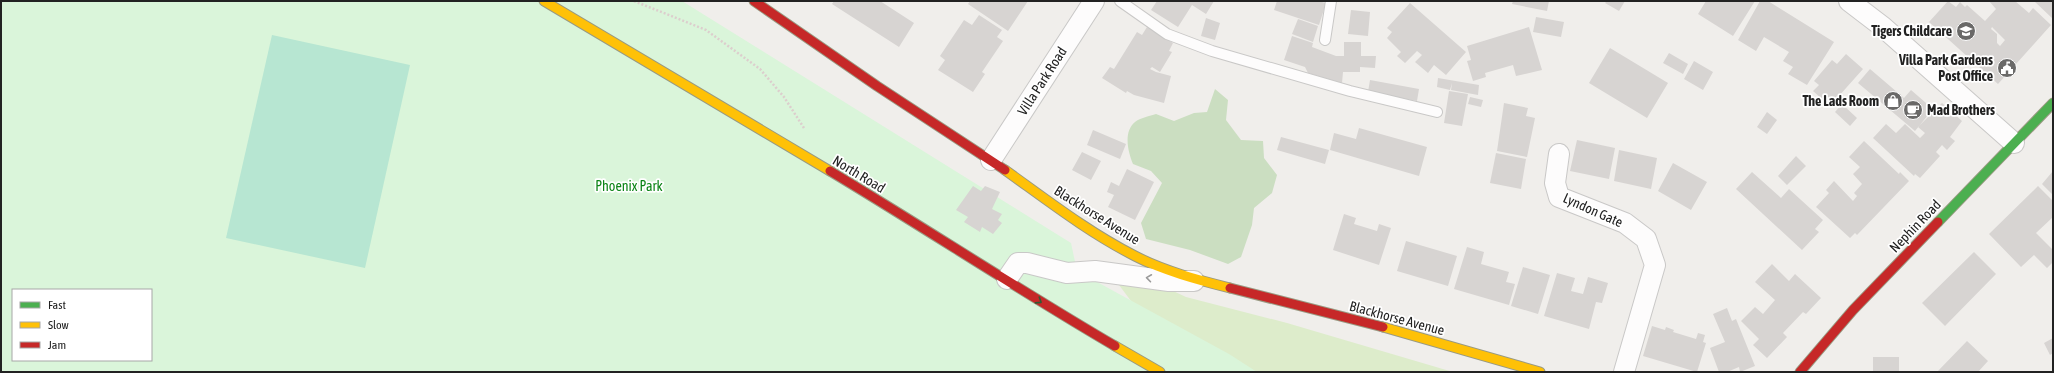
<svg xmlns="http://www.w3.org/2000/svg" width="2054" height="373" font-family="'Asap Condensed',sans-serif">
	<rect width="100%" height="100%" fill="#f0eeeb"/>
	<path fill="#ddeccb" d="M1143 277 1186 297 1287 323 1453 372H1227L1149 325 1119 285Z"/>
	<path fill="#cbdec1" d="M1215 89 1228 100 1226 120 1241 140 1263 141 1264 158 1277 175 1272 193 1254 208 1252 225 1241 257 1228 264 1190 250 1146 239 1141 223 1162 183 1151 171 1133 164C1128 152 1123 132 1135 122 1140 118 1150 116 1156 114L1174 121 1194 113 1207 112Z"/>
	<path fill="#daf5da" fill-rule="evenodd" d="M1 1H682L1071 243 1077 271 1229 354 1257 372H1ZM13 290H151V360H13Z"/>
	<path fill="#b7e6d2" d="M272 35 410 65 365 268 226 238Z"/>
	<path fill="#d7d4d2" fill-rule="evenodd" d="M834 1H880L914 23 899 47 832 4Z
		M970 1H1028L1008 31 968 4Z
		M1157 1H1214L1206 14 1192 5 1178 27 1151 10Z
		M1277 1H1318L1326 3 1319 25 1274 10Z
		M1513 1H1549L1547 11 1512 4Z
		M1607 1H1625L1619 11 1605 3Z
		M1706 1H1755L1733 36 1698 14Z
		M1760 1H1768L1834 42 1807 85 1788 74 1793 67 1783 61 1789 52 1764 37 1756 51 1738 40Z
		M1948 1 1956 7 1960 2 1965 7 1967 5 1985 21 1996 9 1989 1H2015L2029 13 2033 8 2051 25 1998 84 1929 22ZM1992 27 2005 40 2000 46 1997 43V34L1991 29Z
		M2034 1H2053V19Z
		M1410 3 1466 52 1446 75 1434 65 1428 73 1415 62 1422 55 1417 51 1405 63 1397 56 1401 52 1387 38 1392 32 1387 28Z
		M1351 10 1370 12 1368 36 1348 34Z
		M979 15 1002 30 997 37 1003 41 982 72 985 74 973 92 938 70 945 60 940 56 964 20 972 25Z
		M1536 17 1564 22 1561 37 1533 32Z
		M1206 18 1220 23 1215 40 1201 36Z
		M1298 19 1318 26 1313 42 1292 34Z
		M1147 27 1173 43 1169 51 1172 52 1160 72 1152 67 1150 69 1156 72 1171 76 1164 103 1134 95 1127 91 1126 93 1102 78 1110 67 1114 69 1137 32 1142 35Z
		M1529 27 1542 70 1516 76 1513 65 1485 73 1486 77 1473 81 1467 61 1471 60 1467 46Z
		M1292 36 1313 43 1312 47 1336 56H1344V42H1361V56H1376L1375 68 1360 67V72H1343L1342 83 1308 73 1305 67 1284 60Z
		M1610 48 1668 83 1647 118 1589 83Z
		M1669 53 1688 64 1683 74 1663 63Z
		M1846 54 1863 69 1830 106 1813 91 1819 85 1814 81 1832 60 1837 64Z
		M1694 61 1713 72 1703 90 1684 79Z
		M1870 69 1904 98 1911 90 1933 109 1915 131 1858 83Z
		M1438 78 1479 85 1478 95 1451 90 1452 83 1450 90 1437 87Z
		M1370 80 1419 89 1417 101 1368 92Z
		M1449 91 1468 94 1462 126 1444 123Z
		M1470 97 1483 100 1481 107 1468 104Z
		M1504 103 1528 108 1526 116 1535 118 1527 157 1497 151Z
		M1942 103 1962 121 1950 137 1955 141 1947 150 1942 145 1936 152 1940 156 1920 178 1915 174 1914 176 1873 138 1886 124 1896 133 1905 124 1920 138 1925 133 1918 127Z
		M1842 104 1857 118 1850 126 1835 112Z
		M1767 112 1777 120 1767 134 1757 127Z
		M1359 128 1427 147 1419 176 1330 150 1334 133 1356 139Z
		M1093 130 1126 144 1120 159 1087 145Z
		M1281 137 1329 150 1325 164 1277 150Z
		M1577 140 1615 148 1609 179 1570 171Z
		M1864 141 1899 174 1900 172 1909 181 1857 235 1855 233 1850 238 1816 207 1829 193 1826 190 1834 181 1853 201 1857 196 1854 193 1862 184 1853 174 1860 167 1849 157Z
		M1619 150 1657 158 1651 189 1614 181Z
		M1082 152 1101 161 1091 180 1072 170Z
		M1496 153 1526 159 1521 189 1490 183Z
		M1796 156 1806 166 1787 185 1778 176Z
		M1673 163 1707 182 1691 210 1658 191Z
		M1127 169 1154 182 1135 220 1108 207 1114 195 1107 192 1111 182 1119 186Z
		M2053 171V195L2042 184Z
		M1752 172 1781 198 1789 189 1823 220 1815 229 1819 232 1802 250 1736 189Z
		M973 186 981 191 985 186 1000 192 992 209 1002 214 998 220 1002 223 993 234 982 227 980 232 964 222 968 217 956 210Z
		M2038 186 2053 201V217L2036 233 2053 250V262L2047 268 2034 255 2021 267 1989 234Z
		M1344 214 1356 218 1354 224 1377 231 1379 224 1391 228 1379 265 1333 250Z
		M1406 241 1457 256 1448 286 1397 271Z
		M1467 247 1484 252 1481 264 1509 272 1506 282 1515 284 1509 305 1454 289Z
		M1974 252 1996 274 1945 326 1922 303Z
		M1772 264 1789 281 1795 274 1821 298 1806 314 1803 312 1783 333 1787 337 1767 358 1753 345 1759 339 1741 321 1755 307 1763 314 1775 300 1755 282Z
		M1523 267 1550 275 1538 314 1511 306Z
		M1557 273 1575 278 1571 291 1583 294 1588 277 1608 283 1602 303 1596 302 1589 329 1544 316Z
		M1727 308 1732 321 1736 319 1755 366 1740 372 1739 367 1727 372H1719L1710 348 1725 342 1713 314Z
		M1652 326 1665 330 1666 327 1674 330 1673 332 1696 339 1698 333 1705 335 1703 342 1706 343 1697 372 1643 356Z
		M2053 338V353L2050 355 2044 343Z
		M1967 341 1988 361 1978 372H1937Z
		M1873 357H1899V372H1873Z"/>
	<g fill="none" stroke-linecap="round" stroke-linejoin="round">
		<g stroke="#c9c8c7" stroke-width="12">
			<path id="lane" d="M1120 1 1167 34 1212 51 1350 91 1437 112
				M1325 40 1331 1"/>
		</g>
		<g stroke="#c9c8c7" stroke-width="22">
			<path id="street" d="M1849 1 1883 27 2014 143
				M1559 154 1555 183 1559 197 1625 223 1646 239 1655 265 1624 372
				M991 160 1094 1
				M1007 279 1018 263H1027L1067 273 1095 271 1169 281H1194"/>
		</g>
		<g stroke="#999a82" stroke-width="11">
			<path id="fast" d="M1938 222 2053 103"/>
		</g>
		<g stroke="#999a82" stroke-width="11">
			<path id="slow" d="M544 1 830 171
				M1005 170C1047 200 1088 232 1135 256 1164 271 1198 280 1230 288
				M1383 327 1540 372
				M1115 346 1160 372"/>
		</g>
		<g stroke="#999a82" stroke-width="11">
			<path id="jam" d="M754 1 877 86 1005 170
				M830 171C925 228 1019 290 1115 346
				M1230 288 1383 327
				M1800 372 1853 310 1938 222"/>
		</g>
		<path stroke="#dccecd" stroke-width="2.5" stroke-dasharray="2 2" stroke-linecap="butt" d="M634 1 706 30 760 69 784 97 804 128"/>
		<use href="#lane" stroke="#fdfcfc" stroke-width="10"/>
		<use href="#street" stroke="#fdfcfc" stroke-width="20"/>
		<use href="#fast" stroke="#4caf50" stroke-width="9"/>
		<use href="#slow" stroke="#ffc107" stroke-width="9"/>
		<use href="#jam" stroke="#c62828" stroke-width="9"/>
	</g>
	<defs><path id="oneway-chevron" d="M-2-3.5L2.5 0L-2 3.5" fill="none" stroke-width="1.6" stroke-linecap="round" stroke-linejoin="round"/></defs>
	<use stroke="#9a9a9a" href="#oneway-chevron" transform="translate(1149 278) rotate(-172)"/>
	<use stroke="#335a34" href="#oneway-chevron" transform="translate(1039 301) rotate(33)"/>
	<defs>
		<g id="school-disc" transform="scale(1)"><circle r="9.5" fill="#6a6968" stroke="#fff"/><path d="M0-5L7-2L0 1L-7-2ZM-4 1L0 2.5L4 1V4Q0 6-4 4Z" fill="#fff"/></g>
		<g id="civic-disc" transform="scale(1)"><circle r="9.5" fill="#6a6968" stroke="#fff"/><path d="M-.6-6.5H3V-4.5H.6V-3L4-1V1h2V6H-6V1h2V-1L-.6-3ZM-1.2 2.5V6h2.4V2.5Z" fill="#fff"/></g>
		<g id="shop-disc" transform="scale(1)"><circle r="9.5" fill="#6a6968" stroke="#fff"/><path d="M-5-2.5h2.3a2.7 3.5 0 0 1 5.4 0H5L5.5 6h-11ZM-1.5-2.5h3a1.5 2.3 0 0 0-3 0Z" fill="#fff"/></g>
		<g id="cafe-disc" transform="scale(1)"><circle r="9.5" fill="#6a6968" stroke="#fff"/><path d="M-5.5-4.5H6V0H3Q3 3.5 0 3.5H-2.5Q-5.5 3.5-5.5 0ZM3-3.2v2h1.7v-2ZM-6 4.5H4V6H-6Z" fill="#fff"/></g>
	</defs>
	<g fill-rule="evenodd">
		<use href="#school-disc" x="1966" y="31"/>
		<use href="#civic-disc" x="2007" y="68"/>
		<use href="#shop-disc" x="1893" y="101"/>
		<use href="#cafe-disc" x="1913" y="110"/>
	</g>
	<g text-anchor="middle" stroke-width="3.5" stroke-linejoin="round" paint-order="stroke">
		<g font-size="14" font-weight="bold" fill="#222" stroke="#fff" text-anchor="end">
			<text x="1952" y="36">Tigers Childcare</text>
			<text x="1993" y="65">Villa Park Gardens<tspan x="1993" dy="16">Post Office</tspan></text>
			<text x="1879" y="106">The Lads Room</text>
			<text x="1927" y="115" text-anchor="start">Mad Brothers</text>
		</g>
		<g font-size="14" fill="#222" stroke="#fff">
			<text transform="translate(1042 81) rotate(-57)" y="5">Villa Park Road</text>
			<text transform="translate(859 174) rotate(31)" y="5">North Road</text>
			<text transform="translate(1593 210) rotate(24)" y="5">Lyndon Gate</text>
			<text transform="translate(1097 215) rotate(32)" y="5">Blackhorse Avenue</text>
			<text transform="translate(1915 226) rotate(-46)" y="5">Nephin Road</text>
			<text transform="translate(1397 318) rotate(15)" y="5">Blackhorse Avenue</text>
		</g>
		<g font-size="14" fill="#0c8416" stroke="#fff">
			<text x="629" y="191">Phoenix Park</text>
		</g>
	</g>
	<rect width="2054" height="373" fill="none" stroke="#222222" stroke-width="4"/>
	<rect x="12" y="289" width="140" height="72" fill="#ffffff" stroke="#a7a7a7"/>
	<rect x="20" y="302" width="20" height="6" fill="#4caf50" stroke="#a7a7a7"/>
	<text x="48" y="309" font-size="12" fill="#222222">Fast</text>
	<rect x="20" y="322" width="20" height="6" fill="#ffc107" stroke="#a7a7a7"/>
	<text x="48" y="329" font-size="12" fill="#222222">Slow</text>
	<rect x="20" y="342" width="20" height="6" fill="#c62828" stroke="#a7a7a7"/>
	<text x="48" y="349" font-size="12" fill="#222222">Jam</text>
</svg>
